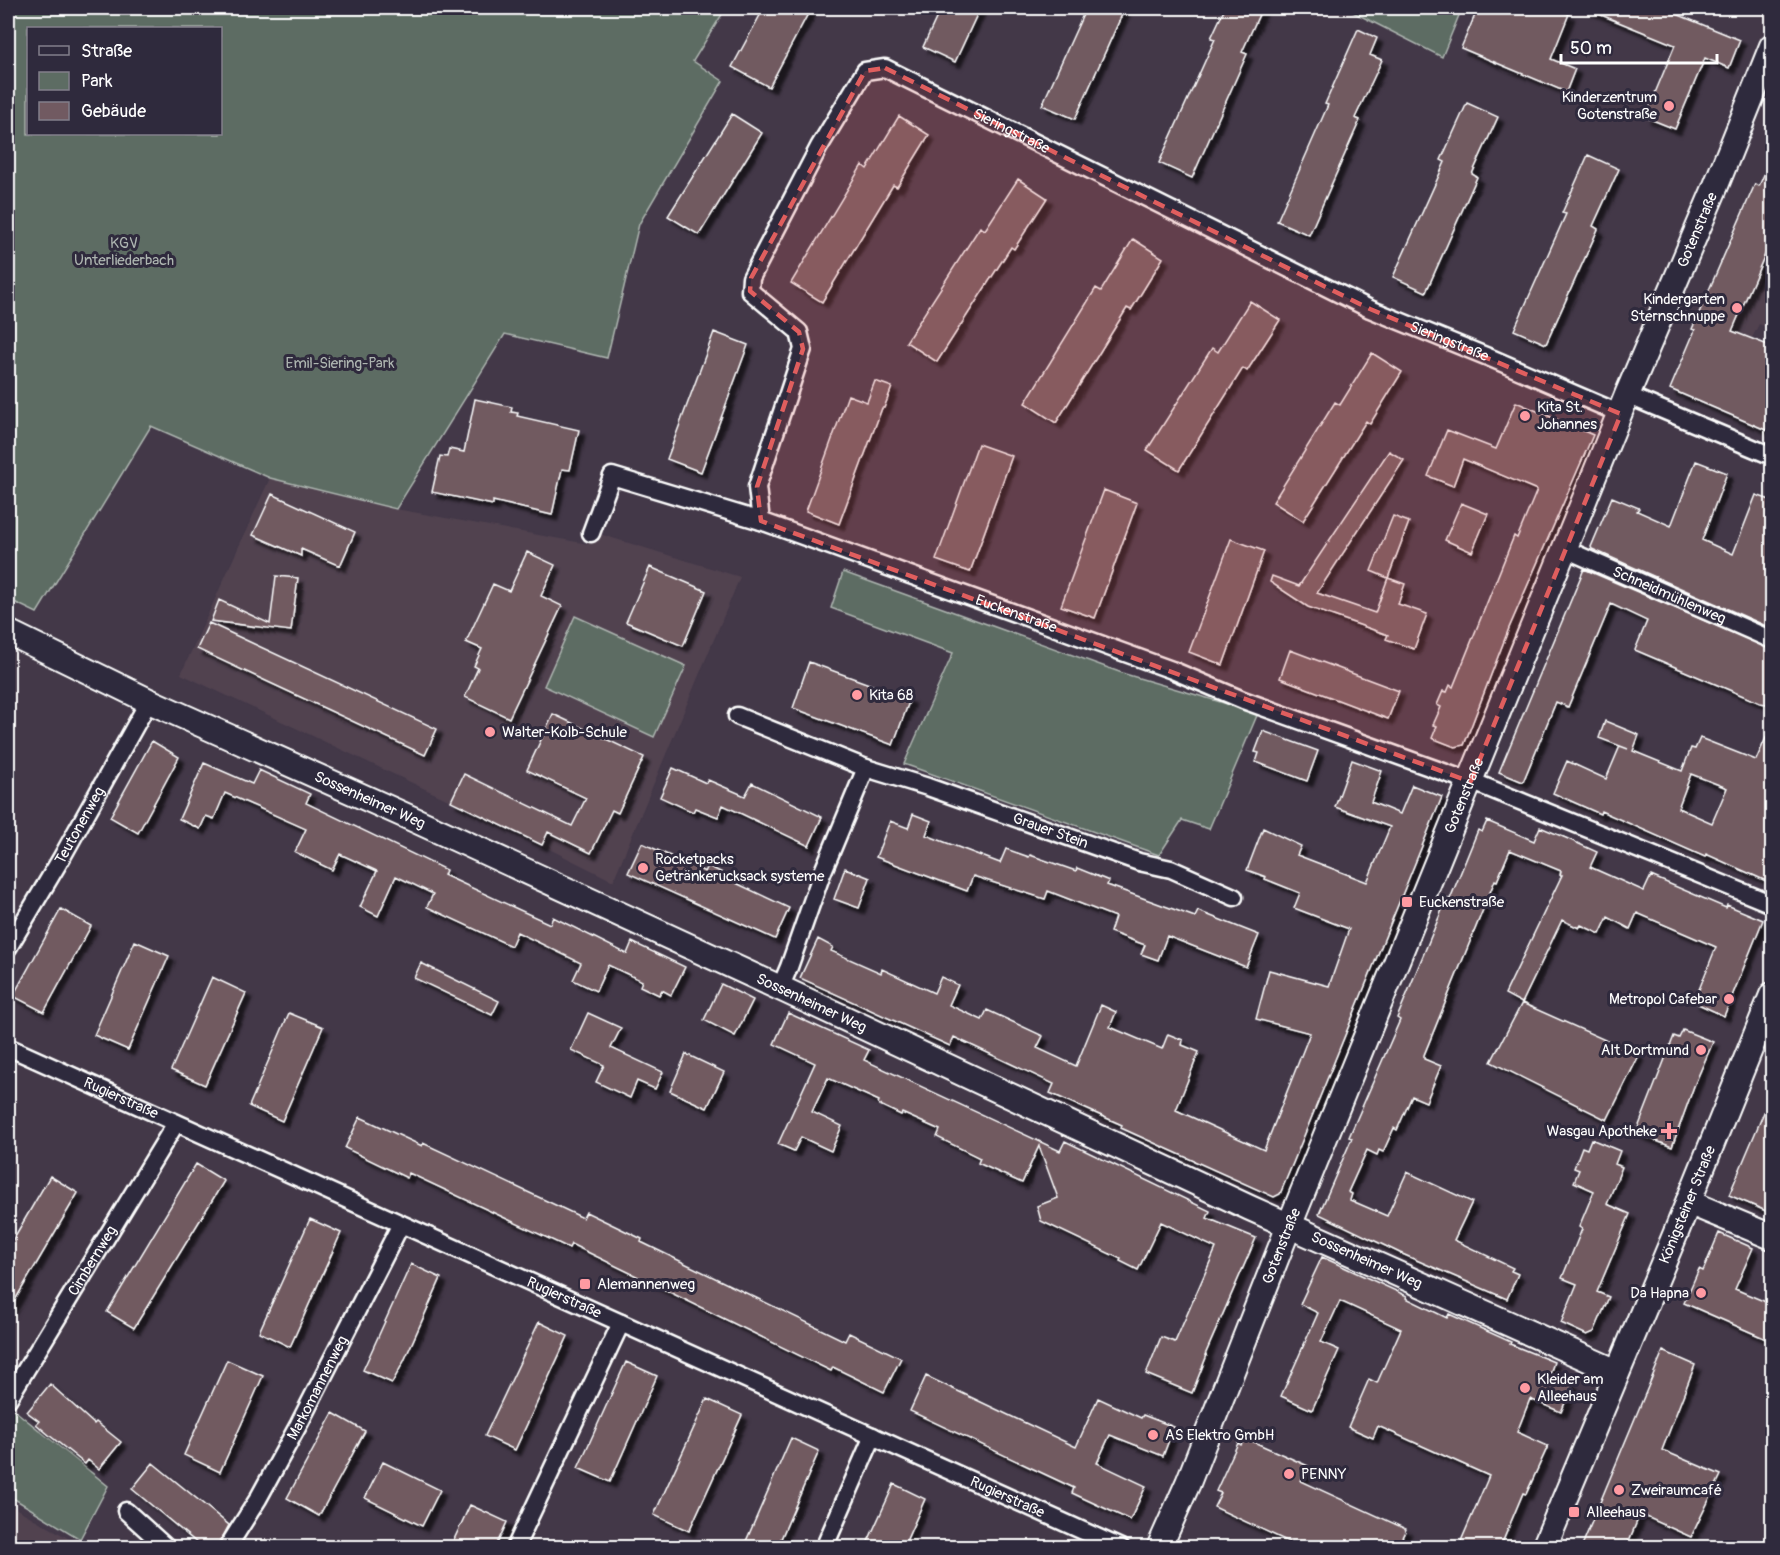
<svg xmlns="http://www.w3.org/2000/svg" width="1780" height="1555" font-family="Pangolin,sans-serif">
	<defs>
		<filter id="shadow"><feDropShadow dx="5.5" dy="5.5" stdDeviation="1.5" flood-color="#0009"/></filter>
	</defs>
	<rect width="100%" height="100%" fill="#433848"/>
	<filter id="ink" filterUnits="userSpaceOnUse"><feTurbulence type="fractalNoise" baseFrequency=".0167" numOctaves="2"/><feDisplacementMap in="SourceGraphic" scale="12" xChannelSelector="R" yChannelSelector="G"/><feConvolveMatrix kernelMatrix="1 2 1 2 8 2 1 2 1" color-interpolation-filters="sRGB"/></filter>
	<g filter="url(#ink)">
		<path fill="#514250" d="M1757 271 1762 273 1756 286 1772 292V330L1759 324 1746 350 1726 344Z
			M270 478 396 509 588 544 596 533 740 577 613 881 493 821 181 674Z
			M8 1504 73 1541 70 1547H8Z"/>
		<path fill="#5d6c63" stroke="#aeb6b1" stroke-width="1.5" fill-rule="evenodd" d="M8 8H726L693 61 723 81 639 224 607 358 505 334 396 509 270 478 151 426 37 613 8 599ZM220 28V134H28V28Z
			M1345 8H1462L1442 57Z
			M843 572 1125 674 1258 713 1209 829 1182 820 1159 855 904 764 953 653 831 608Z
			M575 616 686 666 654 737 544 686Z
			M8 1405 108 1486 80 1539 8 1495Z"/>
		<path fill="#715a61" stroke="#fff" stroke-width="1.5" fill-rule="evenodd" filter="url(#shadow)" d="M764 8H811L769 87 732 67Z
			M941 8H980L955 62 923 47Z
			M1086 8H1125L1075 119 1042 105Z
			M1225 8H1262L1242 52 1247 54 1192 178 1159 163 1215 39 1211 38Z
			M1478 8H1553L1569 14 1551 59 1575 69 1566 92 1461 48Z
			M1584 8H1662L1740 40 1729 68 1705 58 1675 129 1645 117 1675 45Z
			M1358 29 1377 38 1370 55 1382 60 1355 118 1360 120 1309 235 1277 221 1328 105 1325 104Z
			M1467 103 1498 117 1472 174 1477 177 1426 292 1393 277 1445 162 1441 160Z
			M732 114 762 133 699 235 668 216Z
			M899 116 929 135 897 187 893 185 822 302 791 283 862 165 867 169Z
			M1773 154V236L1732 331 1773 347V433L1670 389 1695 330 1692 329 1755 184 1759 186Z
			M1588 155 1619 169 1593 226 1598 229 1546 344 1514 330 1566 214 1562 213Z
			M1018 179 1047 198 1014 249 1011 247 937 362 906 342 980 227 985 230Z
			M1133 239 1163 258 1131 310 1127 308 1056 423 1025 403 1096 288 1101 291Z
			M1250 301 1280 320 1247 371 1243 368 1179 470 1147 450 1212 348 1218 352Z
			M714 332 748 345 701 472 667 459Z
			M1372 353 1402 372 1370 424 1366 421 1303 521 1273 502 1335 402 1340 405Z
			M875 381 892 387 884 408H882L839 524 806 511 848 395 867 402Z
			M475 399 512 407 511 412 518 413 517 416 579 430 570 470 562 469 552 515 493 501V505L432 492 440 456 447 457 449 449 464 452Z
			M1516 402 1593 435 1509 628 1464 745 1455 747 1432 738 1437 726 1433 725 1441 707 1437 705 1443 691 1447 692 1450 685 1453 687 1514 536 1517 538 1537 490 1463 459 1453 486 1428 476 1447 430 1496 449Z
			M978 444 1012 456 970 572 936 560Z
			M1389 451 1404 460 1317 593 1375 613 1388 578 1405 584 1398 604 1427 614 1414 649 1386 639 1388 635 1308 607 1270 582 1272 576 1299 586Z
			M1696 461 1727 473 1702 540 1733 554 1756 495 1773 501V629L1592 549 1591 547 1612 497 1639 508 1637 511 1671 526Z
			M1104 490 1137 503 1095 618 1061 606Z
			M272 494 355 532 340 566 301 549V556L253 535Z
			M1461 503 1488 514 1472 552 1445 540Z
			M1393 516 1409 522 1388 578 1371 571Z
			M1231 539 1264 551 1223 665 1189 652Z
			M527 552 555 565 541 596 562 606 509 718 465 697 478 668 474 666 482 649 466 642 493 584 509 591Z
			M650 567 706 591 683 646 626 622Z
			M1584 569 1773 650V705L1760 703 1635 650 1647 621 1611 604 1568 707 1556 702 1523 782 1499 772Z
			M276 576 298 578 291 631 211 621 219 600 270 624Z
			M209 623 437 729 425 755 197 649Z
			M1290 650 1399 691 1388 719 1280 678Z
			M809 662 910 699 893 745 793 708Z
			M553 714 644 757 618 813 612 810 591 853 548 832 542 845 451 801 464 774 572 826 586 798 527 770Z
			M1605 721 1639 735 1633 751 1682 771 1691 748 1695 749 1700 738 1756 760 1773 722V884L1706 854 1705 857 1601 811 1600 814 1553 793 1567 761 1606 779 1620 746 1628 749 1599 738ZM1691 774 1727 788 1712 823 1678 808Z
			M1263 731 1318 751 1307 781 1256 762 1259 753 1255 752Z
			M152 741 179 757 138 833 110 817Z
			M1352 760 1382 771 1371 802 1400 814 1412 785 1442 797 1293 1163 1280 1194 1274 1197 1121 1128 1122 1125 1050 1093 1054 1084 954 1037 950 1046 800 978 818 939 833 947 831 951 881 973 882 969 934 993 941 977 958 985 949 1005 982 1020 987 1010 1043 1036 1037 1048 1076 1066 1101 1005 1116 1012 1110 1027 1162 1049 1168 1034 1183 1040 1182 1045 1199 1052 1176 1110 1264 1150 1310 1033 1256 1019 1269 970 1329 986 1349 929 1294 908 1300 893 1265 879 1266 877 1247 870 1263 828 1301 846 1297 855 1367 882 1390 827 1335 807Z
			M204 763 252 784 259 770 310 794 306 803 446 870 444 875 550 924 553 917 627 954 632 942 685 967 671 995 662 990 659 995 640 986 642 981 608 965 596 991 573 980 581 963 517 932 511 946 427 907 433 894 396 876 378 916 360 907 377 871 340 854 332 870 295 852 306 829 225 793 214 819 206 816 200 829 179 819Z
			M673 768 706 783 708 780 745 796 752 783 822 817 809 846 723 805 718 817 695 808 693 812 660 797Z
			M913 814 931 821 926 835 1000 863 1006 849 1029 857 1030 855 1076 871 1077 868 1109 881 1107 885 1195 917 1198 911 1259 935 1246 967 1167 936 1158 960 1141 954 1145 945 1110 932 1115 917 1048 891 1045 899 973 876 967 891 876 857 890 821 908 828Z
			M1487 821 1534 841 1540 827 1566 838 1597 852 1590 867 1644 891 1651 876 1726 908 1727 905 1763 920 1724 1016 1694 1002 1716 947 1637 913 1630 929 1608 917 1600 934 1581 925 1579 928 1562 920 1522 1003 1505 994 1562 875H1560L1561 871 1510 850 1497 881 1495 880 1424 1055V1059L1441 1066 1426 1102 1412 1096 1397 1130 1394 1128 1383 1152 1379 1150 1377 1155 1367 1150 1348 1192 1352 1194 1350 1200 1387 1216 1407 1172 1472 1202 1454 1240 1513 1268 1511 1271 1518 1274 1507 1299 1400 1253 1319 1214 1352 1138 1349 1137 1400 1020 1397 1018 1447 898 1450 899 1478 830 1482 832Z
			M642 843 705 872 708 866 737 880 736 883 789 908 775 939 628 873Z
			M845 868 870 878 859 908 834 899Z
			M61 909 91 926 44 1012 13 996Z
			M135 941 169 956 128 1050 94 1035Z
			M421 963 499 1001 492 1015 414 978Z
			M212 977 246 993 205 1085 171 1070Z
			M721 984 753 1000 735 1036 704 1020Z
			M1522 1003 1639 1055 1607 1120 1491 1062Z
			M289 1013 323 1027 282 1121 249 1106Z
			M588 1013 621 1028 611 1048 663 1072 655 1089 637 1081 630 1098 596 1082 604 1065 571 1050Z
			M788 1013 869 1050 864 1060 1060 1151 1065 1141 1210 1211 1207 1218 1256 1238 1205 1355H1207L1192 1393 1146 1374 1161 1337 1175 1342 1216 1248 1161 1222 1138 1270 1120 1261 1121 1259 1041 1221 1037 1206 1058 1198 1039 1146 1022 1183 978 1163 980 1158 937 1137 940 1130 902 1113 901 1115 878 1104 879 1101 828 1078 812 1112 842 1126 831 1151 801 1137 794 1151 778 1144 815 1063 774 1044Z
			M1683 1030 1713 1042 1694 1086 1672 1147 1636 1133 1674 1036 1679 1038Z
			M686 1054 724 1072 707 1108 670 1091Z
			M1773 1091V1214L1729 1195Z
			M360 1117 422 1146 423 1143 583 1218 586 1212 642 1239 641 1242 845 1341 849 1333 901 1358 884 1392 833 1367 831 1371 571 1244 569 1248 409 1173 407 1178 345 1148Z
			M1591 1139 1620 1151 1615 1164 1622 1167 1607 1204 1630 1214 1597 1292 1609 1297 1594 1332 1587 1335 1561 1323 1577 1284 1562 1278 1582 1229 1579 1227 1594 1191 1574 1182 1579 1170 1574 1168 1582 1147 1587 1149Z
			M196 1164 224 1181 134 1328 107 1312Z
			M50 1176 78 1193 8 1312V1248Z
			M310 1219 341 1233 290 1347 259 1332Z
			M1719 1233 1753 1248 1735 1289 1773 1305V1342L1684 1303 1699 1269 1703 1271Z
			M1322 1257 1407 1296 1406 1298 1447 1318 1449 1314 1511 1342 1510 1344 1554 1362 1550 1374 1573 1384 1561 1412 1530 1399 1517 1432 1548 1446 1526 1494 1523 1493 1500 1548H1458L1489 1476 1378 1426 1373 1438 1348 1427 1369 1379 1377 1383 1401 1329 1340 1301 1321 1342 1339 1350 1312 1410 1281 1396 1318 1313 1300 1304Z
			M411 1264 441 1278 404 1361 392 1383 363 1370Z
			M539 1322 568 1336 515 1450 485 1436Z
			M1663 1351 1695 1365 1662 1450 1721 1475 1691 1537 1640 1514 1626 1548H1581Z
			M227 1360 263 1376 220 1472 184 1455Z
			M626 1362 657 1376 610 1482 578 1468Z
			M926 1376 1076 1447 1098 1398 1141 1418 1143 1415 1174 1427 1163 1456 1110 1435 1097 1463 1146 1486 1130 1520 1072 1493 1074 1488 910 1411Z
			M50 1384 94 1424 96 1422 121 1442 99 1469 88 1460 85 1464 49 1435 36 1424 39 1421 27 1412Z
			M707 1399 742 1415 689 1531 654 1515Z
			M333 1413 365 1431 319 1516 287 1498Z
			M791 1438 819 1451 796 1504 777 1548H743Z
			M1245 1438 1308 1466 1301 1481 1406 1529 1397 1548H1302L1214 1507 1221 1493 1216 1491 1238 1443 1241 1445Z
			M383 1462 440 1490 422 1526 365 1498Z
			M153 1463 229 1525 217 1548H203L132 1489Z
			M894 1484 925 1499 903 1548H865Z
			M470 1505 507 1522 495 1548H450Z"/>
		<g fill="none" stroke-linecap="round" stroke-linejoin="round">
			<g stroke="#fff" stroke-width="21">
				<g id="street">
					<path d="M1627 395 1772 456"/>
					<path id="s1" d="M761 521 757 487 803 349 799 332 750 291 751 278 819 147 865 71 885 68 1370 309 1493 359 1621 414"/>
					<path id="s2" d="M591 533 612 476 761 521 1172 670 1243 700 1460 778 1471 781 1772 904"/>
					<path id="s3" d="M1565 549 1772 640"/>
					<path id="s4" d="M737 716 866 768 928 787 1139 862 1171 869 1234 897"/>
					<path id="s5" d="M8 948 62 857 149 701"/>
					<path d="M780 988 789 967 821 876 866 768"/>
					<path id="s6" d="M8 1047 1121 1548"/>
					<path id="s7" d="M8 1399 176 1123"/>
					<path d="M126 1511 167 1548"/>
					<path id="s8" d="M227 1548 258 1499 299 1424 401 1224"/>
					<path d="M515 1548 621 1323"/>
					<path d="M824 1548 873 1436"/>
				</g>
			</g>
			<g stroke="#fff" stroke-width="28">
				<g id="secondary">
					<path id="s9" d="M8 632 149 701 415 820 780 988 1250 1208 1617 1372"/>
					<path d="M1688 1202 1772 1237"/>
					<path id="s10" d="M1159 1548 1188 1483 1289 1226 1627 395 1715 188 1772 46"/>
					<path id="s11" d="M1544 1548 1675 1235 1772 995"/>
				</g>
			</g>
			<use href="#street" stroke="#2f2a3d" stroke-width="16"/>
			<use href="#secondary" stroke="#2f2a3d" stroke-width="24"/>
		</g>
	</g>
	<path fill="#e05e5e" fill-opacity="0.2" stroke="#e05e5e" stroke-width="4.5" stroke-dasharray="12 8" stroke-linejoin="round" d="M885 68 1370 309 1621 414 1471 781 1460 778 761 521 757 487 803 349 799 332 750 291 751 278 865 71Z"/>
	<g fill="#ff9aa2" stroke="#2f2a3d" stroke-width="2">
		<circle cx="1669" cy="106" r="6"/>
		<circle cx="1737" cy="308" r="6"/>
		<circle cx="1525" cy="416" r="6"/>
		<circle cx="857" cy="695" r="6"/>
		<circle cx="490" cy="732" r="6"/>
		<circle cx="643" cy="868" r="6"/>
		<rect x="1401" y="896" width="12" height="12" rx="3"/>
		<circle cx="1729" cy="999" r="6"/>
		<circle cx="1701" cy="1050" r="6"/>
		<path d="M1666 1122h6v6h6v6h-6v6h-6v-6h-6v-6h6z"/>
		<rect x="579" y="1278" width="12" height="12" rx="3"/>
		<circle cx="1701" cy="1293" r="6"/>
		<circle cx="1525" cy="1388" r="6"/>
		<circle cx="1153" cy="1435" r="6"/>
		<circle cx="1289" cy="1474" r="6"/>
		<circle cx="1619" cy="1490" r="6"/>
		<rect x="1568" y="1506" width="12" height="12" rx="3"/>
	</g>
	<g text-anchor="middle" stroke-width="6" stroke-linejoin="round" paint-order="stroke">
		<g font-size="15" fill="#fff" stroke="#2f2a3d" text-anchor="start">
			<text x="1657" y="102" text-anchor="end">Kinderzentrum<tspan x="1657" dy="17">Gotenstraße</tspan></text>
			<text x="1725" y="304" text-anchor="end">Kindergarten<tspan x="1725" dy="17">Sternschnuppe</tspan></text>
			<text x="1537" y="412">Kita St.<tspan x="1537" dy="17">Johannes</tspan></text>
			<text x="869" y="700">Kita 68</text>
			<text x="502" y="737">Walter-Kolb-Schule</text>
			<text x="655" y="864">Rocketpacks<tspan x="655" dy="17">Getränkerucksack systeme</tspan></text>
			<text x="1419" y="907">Euckenstraße</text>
			<text x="1717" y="1004" text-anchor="end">Metropol Cafebar</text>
			<text x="1689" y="1055" text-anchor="end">Alt Dortmund</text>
			<text x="1657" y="1136" text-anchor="end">Wasgau Apotheke</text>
			<text x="597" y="1289">Alemannenweg</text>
			<text x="1689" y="1298" text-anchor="end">Da Hapna</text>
			<text x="1537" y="1384">Kleider am<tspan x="1537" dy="17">Alleehaus</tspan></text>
			<text x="1165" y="1440">AS Elektro GmbH</text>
			<text x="1301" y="1479">PENNY</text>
			<text x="1631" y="1495">Zweiraumcafé</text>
			<text x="1586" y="1517">Alleehaus</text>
		</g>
		<g font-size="15" fill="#fff" stroke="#2f2a3d">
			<text dy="5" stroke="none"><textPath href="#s1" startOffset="672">Sieringstraße</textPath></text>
			<text dy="5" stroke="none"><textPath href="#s10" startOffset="1424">Gotenstraße</textPath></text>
			<text dy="5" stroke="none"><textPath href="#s1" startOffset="1158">Sieringstraße</textPath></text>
			<text dy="5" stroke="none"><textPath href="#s3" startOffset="114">Schneidmühlenweg</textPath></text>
			<text dy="5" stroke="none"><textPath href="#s2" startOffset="488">Euckenstraße</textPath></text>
			<text dy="5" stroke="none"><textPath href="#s10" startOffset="812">Gotenstraße</textPath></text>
			<text dy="5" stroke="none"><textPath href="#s9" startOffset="399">Sossenheimer Weg</textPath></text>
			<text dy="5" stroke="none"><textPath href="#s5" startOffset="142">Teutonenweg</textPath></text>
			<text dy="5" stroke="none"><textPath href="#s4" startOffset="334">Grauer Stein</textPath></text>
			<text dy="5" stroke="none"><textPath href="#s9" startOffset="885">Sossenheimer Weg</textPath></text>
			<text dy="5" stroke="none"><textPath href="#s6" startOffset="124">Rugierstraße</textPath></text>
			<text dy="5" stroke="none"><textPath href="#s11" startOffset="372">Königsteiner Straße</textPath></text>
			<text dy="5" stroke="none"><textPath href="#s10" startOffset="326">Gotenstraße</textPath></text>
			<text dy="5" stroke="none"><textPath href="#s7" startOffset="162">Cimbernweg</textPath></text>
			<text dy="5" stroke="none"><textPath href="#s9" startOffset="1497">Sossenheimer Weg</textPath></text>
			<text dy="5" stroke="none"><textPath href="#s6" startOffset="610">Rugierstraße</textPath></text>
			<text dy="5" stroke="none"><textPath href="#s8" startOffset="184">Markomannenweg</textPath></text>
			<text dy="5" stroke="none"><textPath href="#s6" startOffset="1096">Rugierstraße</textPath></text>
		</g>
		<g font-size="15" fill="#aeb6b1" stroke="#2f2a3d">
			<text x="124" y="248">KGV<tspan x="124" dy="17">Unterliederbach</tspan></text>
			<text x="340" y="368">Emil-Siering-Park</text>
		</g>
	</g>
	<rect width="1780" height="1555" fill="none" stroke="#2f2a3d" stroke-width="30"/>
	<rect x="15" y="15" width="1750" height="1525" fill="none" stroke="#fff" stroke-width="2" filter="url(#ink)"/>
	<rect x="27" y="27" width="195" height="108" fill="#2f2a3d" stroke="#827f8b" stroke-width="1.5"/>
	<rect x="39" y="46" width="30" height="9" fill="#2f2a3d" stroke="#827f8b" stroke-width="1.5"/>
	<text x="81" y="57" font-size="18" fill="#ffffff">Straße</text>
	<rect x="39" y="72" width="30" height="18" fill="#5d6c63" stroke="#827f8b" stroke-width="1.5"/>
	<text x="81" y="87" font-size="18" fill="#ffffff">Park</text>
	<rect x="39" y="102" width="30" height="18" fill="#715a61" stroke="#827f8b" stroke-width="1.5"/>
	<text x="81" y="117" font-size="18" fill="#ffffff">Gebäude</text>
	<path d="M1561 54v9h156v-9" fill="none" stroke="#ffffff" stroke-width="3"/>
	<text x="1570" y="54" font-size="18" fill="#ffffff" stroke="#2f2a3d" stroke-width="4.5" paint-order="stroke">50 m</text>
</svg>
